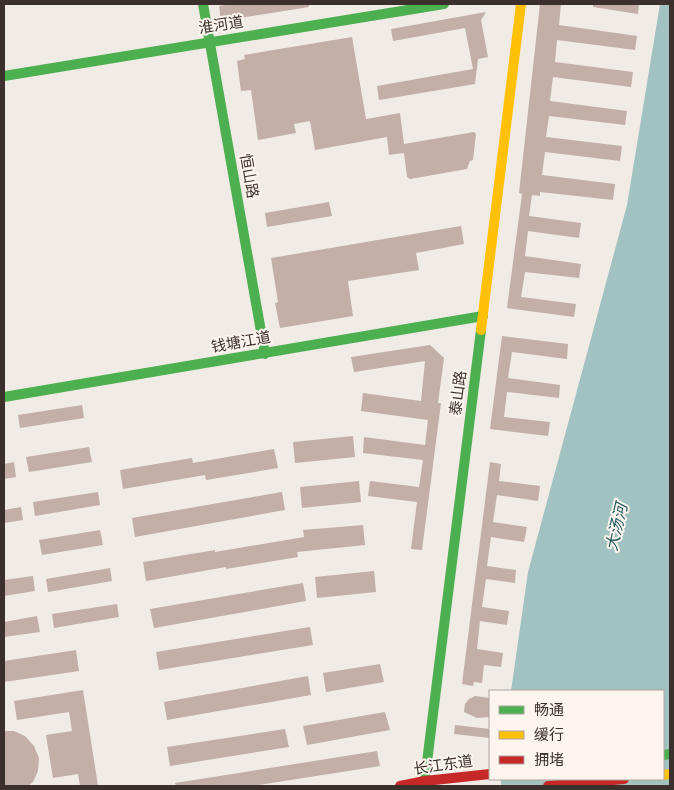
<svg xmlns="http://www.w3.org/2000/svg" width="674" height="790" font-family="Barlow,'Noto Sans SC',sans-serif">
	<rect width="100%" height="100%" fill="#f0ebe5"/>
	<path fill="#a1c2c1" d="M660 4H670V786H501V779H663V691H511L528 572 627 205Z"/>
	<path fill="#c3afa7" d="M233 4H309V7L221 21 219 6Z
		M540 4H561L559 25 637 36 635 50 557 40 555 62 633 72 631 87 553 77 550 101 627 111 625 125 549 116 546 137 622 146 620 161 545 152 542 175 615 184 613 200 540 192V196L532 195 529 216 581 223 579 238 528 231 525 256 581 264 579 278 525 272 521 297 576 304 574 317 507 308 522 194 519 193Z
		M593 4H639L638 14 593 7Z
		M486 12 481 20 488 57 478 59 475 84 379 100 377 86 473 69 465 28 393 41 391 29Z
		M352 37 366 119 400 113 404 144 474 132 476 134 473 160 470 161 467 169 410 179 407 177 404 153 389 155 387 137 315 150 310 121 294 124 296 133 258 140 251 90 241 91 237 61 245 59 244 55Z
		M329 202 332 216 267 227 265 213Z
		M461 226 464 244 416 253 419 270 348 281 353 316 280 328 275 303 278 302 271 258Z
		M502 336 568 344 567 359 512 352 508 378 560 385 559 398 507 392 504 417 550 422 548 436 490 429Z
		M430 345 444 358 438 403H441L422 550 411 549 417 502 368 496 370 481 419 487 423 460 363 453 364 437 425 445 428 420 361 411 363 393 421 401 425 361 354 372 351 357Z
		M82 405 84 418 20 428 18 415Z
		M353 436 355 457 295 463 293 442Z
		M89 447 92 462 29 472 26 457Z
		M274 449 278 468 206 480 205 475 123 489 120 470 192 458 193 463Z
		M14 462 16 477 4 479V464Z
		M490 462 501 464 499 481 540 486 538 501 497 495 493 522 527 527 524 542 491 537 487 566 516 570 515 583 486 579 482 607 509 611 507 625 480 621 477 649 503 653 501 667 484 665 482 683 474 682 473 686 462 684Z
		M359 481 361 502 302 508 300 487Z
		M98 492 100 505 35 516 33 502Z
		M282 492 285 510 135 537 132 518Z
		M21 507 23 520 4 523V510Z
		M363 525 365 545 297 552 298 557 226 569V567L146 581 143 562 215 550V552L304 537 303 530Z
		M100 530 103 545 42 555 39 540Z
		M110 568 112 581 48 592 46 579Z
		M374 571 376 592 317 598 315 577Z
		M33 576 35 591 4 596V580Z
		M303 583 306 601 154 628 150 609Z
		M117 604 119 617 54 628 52 614Z
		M37 616 40 632 4 637V622Z
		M310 627 313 645 159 670 156 652Z
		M76 650 79 671 4 682V661Z
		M380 664 384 682 326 692 323 673Z
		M308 676 311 695 167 720 164 702Z
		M83 690 98 786H80L78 774 53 778 46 735 72 731 69 712 17 720 14 701Z
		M475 696 490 698V717L477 718 464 712 465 704 469 699Z
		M385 712 390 730 307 745 303 726Z
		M455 725 490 729V738L454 734Z
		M285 729 289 747 170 766 167 747Z
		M4 731H14L25 736 34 746 39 758 38 771 33 782 28 786H4Z
		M377 751 380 766 253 786H176L175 783Z"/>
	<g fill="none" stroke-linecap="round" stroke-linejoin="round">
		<path stroke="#4caf50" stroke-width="10" d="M203 4 265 354
			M4 76 444 4
			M4 397 483 316
			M663 755 670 754
			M424 786 481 330"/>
		<path stroke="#ffc107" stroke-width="10" d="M481 330 521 4
			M663 775 670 774"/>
		<path stroke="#c62828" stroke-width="10" d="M400 786 425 781 490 774
			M548 786 624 779"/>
	</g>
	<g text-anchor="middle" stroke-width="4" stroke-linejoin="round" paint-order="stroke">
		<g font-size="15" fill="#3b302b" stroke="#fbf5ee">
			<text transform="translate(221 25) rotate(-9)" y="5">淮河道</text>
			<text transform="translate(249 176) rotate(80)" y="5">恒山路</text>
			<text transform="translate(241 342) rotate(-10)" y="5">钱塘江道</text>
			<text transform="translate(458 393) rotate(-83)" y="5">泰山路</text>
			<text transform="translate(443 765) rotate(-8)" y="5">长江东道</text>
		</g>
		<g font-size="16" font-style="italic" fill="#1f5a5e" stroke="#fbf5ee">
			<text transform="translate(616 527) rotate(-77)" y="6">大汤河</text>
		</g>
	</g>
	<rect width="674" height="790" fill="none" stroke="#3b302b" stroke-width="10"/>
	<rect x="489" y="690" width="175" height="90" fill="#fbf5ee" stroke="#aea6a0"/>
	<rect x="499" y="706" width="25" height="8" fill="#4caf50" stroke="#aea6a0"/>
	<text x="534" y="715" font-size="15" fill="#3b302b">畅通</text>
	<rect x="499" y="731" width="25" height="8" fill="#ffc107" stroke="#aea6a0"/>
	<text x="534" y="740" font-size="15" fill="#3b302b">缓行</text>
	<rect x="499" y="756" width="25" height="8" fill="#c62828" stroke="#aea6a0"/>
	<text x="534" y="765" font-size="15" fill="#3b302b">拥堵</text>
</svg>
